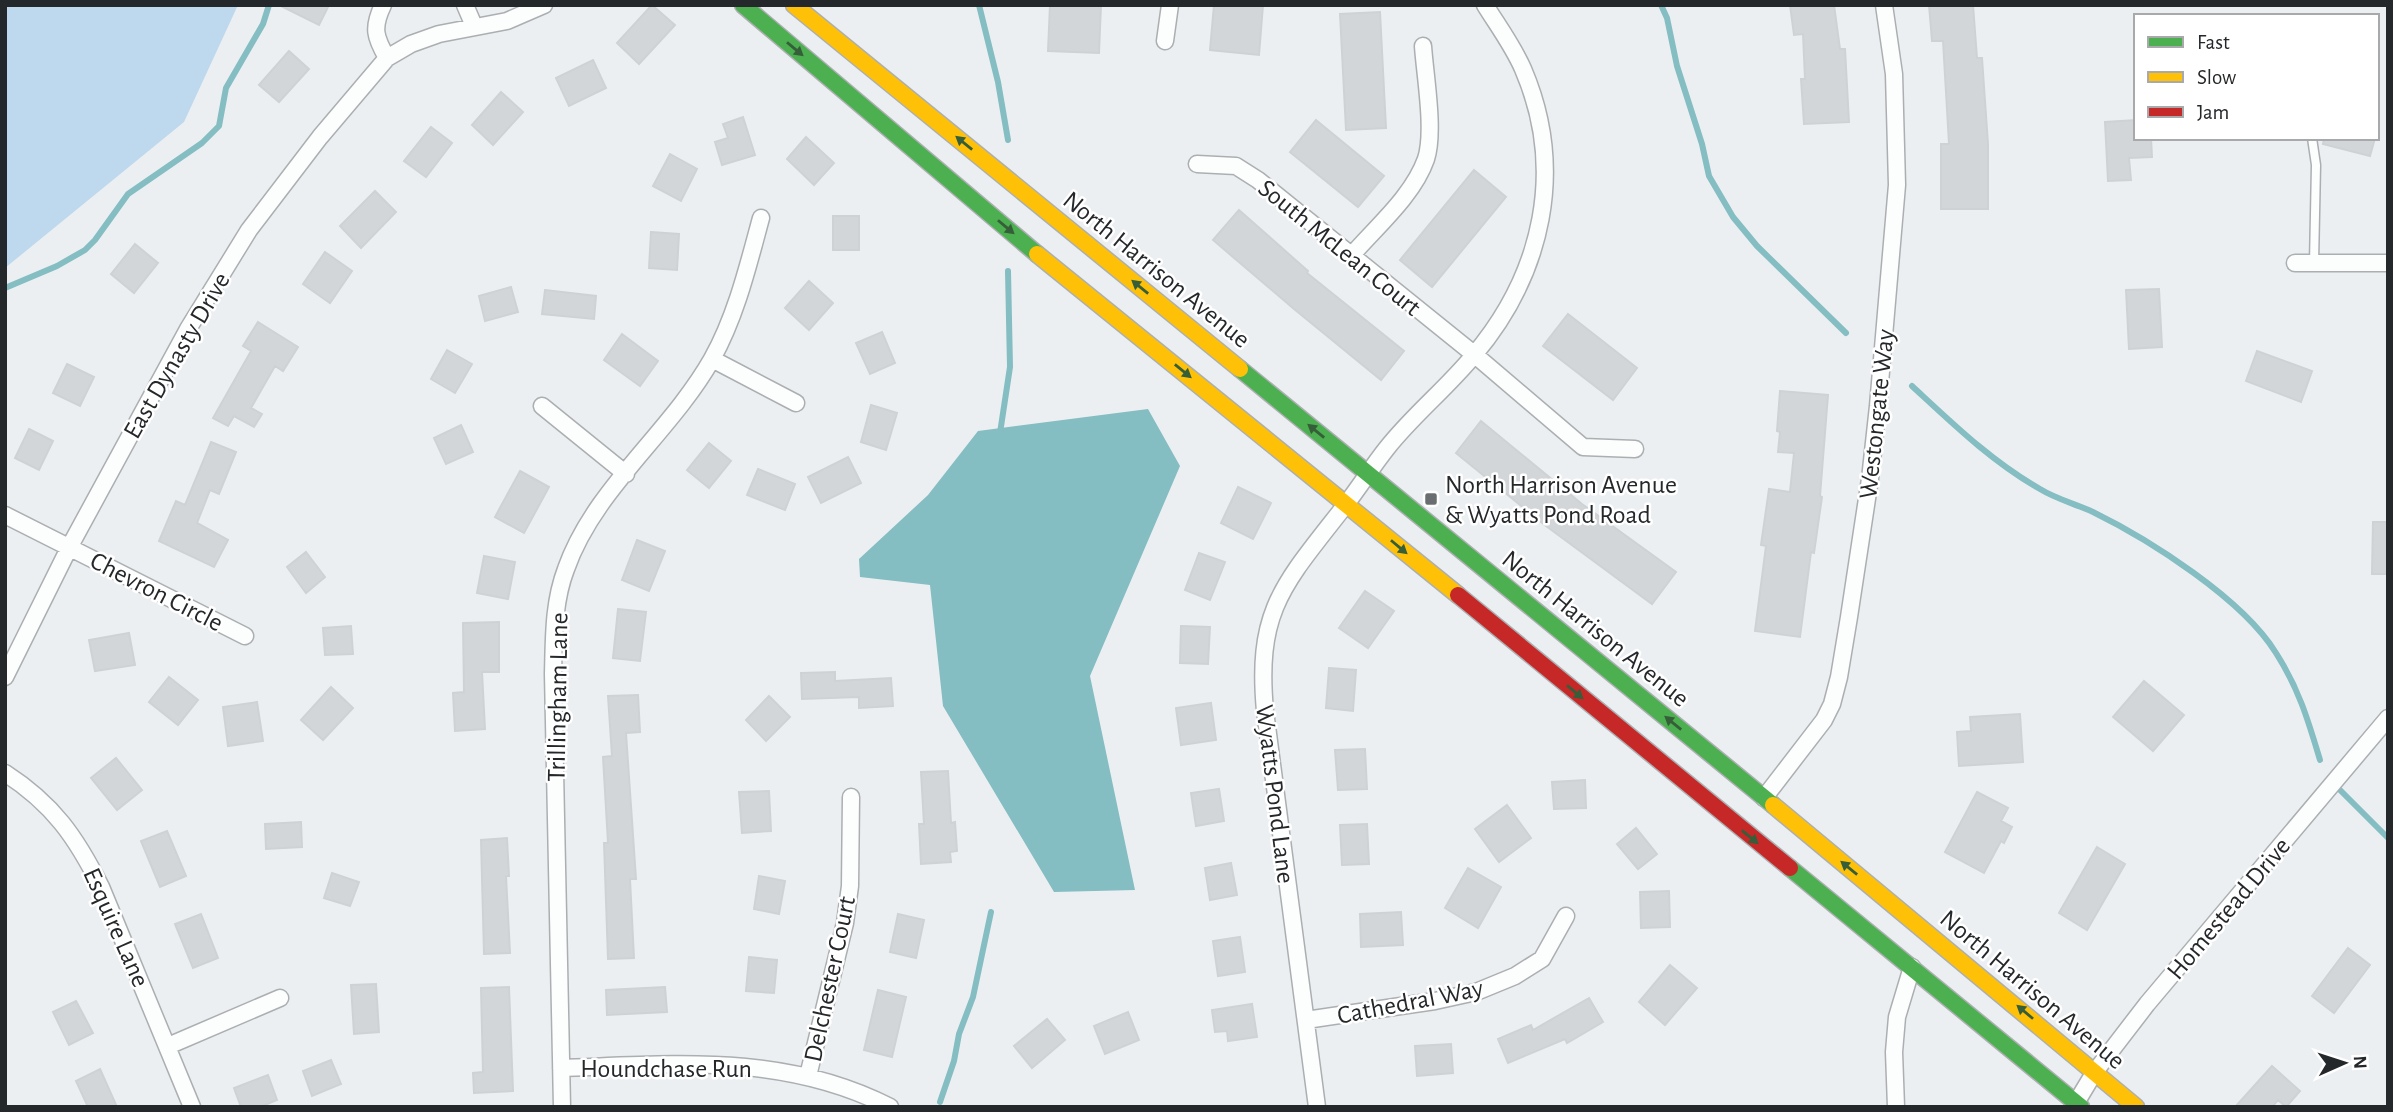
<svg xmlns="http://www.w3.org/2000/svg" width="2393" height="1112" font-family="'Alegreya Sans',sans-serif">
	<rect width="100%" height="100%" fill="#eceff2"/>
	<path fill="#bed8ed" d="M5 5H238L184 122 5 268Z"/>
	<path fill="#84bdc2" d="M1148 409 1180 466 1090 676 1135 890 1054 892 943 706 930 585 860 577 859 559 928 495 978 431Z"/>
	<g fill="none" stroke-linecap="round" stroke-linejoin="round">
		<path stroke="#84bdc2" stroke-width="6" d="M979 5 998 82 1008 140
			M1661 5 1667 18 1677 66 1702 144 1709 176 1733 217 1757 246 1846 333
			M5 288 57 266 85 250 95 240 128 194 202 143 219 126 226 88 263 24 269 5
			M1912 386C1952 423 1992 462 2040 489 2056 499 2076 504 2093 512 2150 540 2243 599 2276 653 2299 689 2308 720 2320 760
			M1000 433 1010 367 1008 271
			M2337 787 2388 838
			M940 1102 954 1061 959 1034 973 997 991 912"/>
	</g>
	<path fill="#d3d6d8" stroke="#cfd2d4" stroke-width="2" d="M279 5H329L319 25Z
		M652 5 675 25 639 64 617 43Z
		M1050 5H1101L1099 53 1048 51Z
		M1214 5H1263L1259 55 1210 50Z
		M1790 5H1834L1840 49H1845L1849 122 1804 124 1801 79H1805L1803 34 1794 35Z
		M1929 5H1973L1977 58H1982L1988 144V209H1941V144H1949L1943 41H1932Z
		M1380 12 1386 128 1346 130 1340 14Z
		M289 51 309 69 279 102 259 85Z
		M593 60 606 88 569 106 556 78Z
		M501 92 523 112 493 145 472 125Z
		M743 117 755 155 722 165 715 142 728 138 723 124Z
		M1316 120 1384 176 1358 207 1290 152Z
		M2136 120V138H2151L2152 157 2129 158 2131 180 2108 181 2105 122Z
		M431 127 452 143 426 177 404 161Z
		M806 137 834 163 814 185 787 159Z
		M2324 138H2375L2370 156 2323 144Z
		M670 154 697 169 681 201 653 186Z
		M1474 170 1506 197 1432 287 1400 260Z
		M375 191 396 212 361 248 340 226Z
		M1239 210 1308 271 1307 273 1404 351 1381 380 1294 309 1213 240Z
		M833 216H859V250H833Z
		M651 232 679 234 677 270 649 268Z
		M135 244 158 263 134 293 111 274Z
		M325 252 352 271 330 303 303 284Z
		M809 281 833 303 809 330 785 308Z
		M511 287 518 312 485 321 479 296Z
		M2159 289 2162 347 2129 349 2126 290Z
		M545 290 596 296 594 319 542 314Z
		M1568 314 1637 368 1613 400 1543 346Z
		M258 322 298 347 283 371 275 366 251 408 262 414 254 427 234 416 228 426 213 418 251 351 243 346Z
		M882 332 895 363 870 374 856 343Z
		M622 334 658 361 640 386 604 360Z
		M447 350 472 364 455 393 431 379Z
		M2257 351 2312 371 2301 402 2246 381Z
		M67 364 94 377 80 406 53 393Z
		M1780 391 1828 395 1820 496 1822 497 1814 553 1811 552 1800 637 1755 631 1766 546 1761 545 1769 489 1790 492 1794 453 1778 452 1780 432 1777 431Z
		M871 405 897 413 886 450 861 442Z
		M1481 421 1582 504 1676 572 1652 604 1546 526 1456 453Z
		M461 425 473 452 446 464 434 438Z
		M29 429 53 441 39 470 15 458Z
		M211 442 236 452 219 494 210 490 197 523 228 540 214 567 159 541 176 501 185 505Z
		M709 443 731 461 709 488 687 470Z
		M848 457 861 483 821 503 808 477Z
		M758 469 795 484 785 510 747 495Z
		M520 471 549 487 524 533 495 517Z
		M1238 487 1271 503 1253 539 1221 523Z
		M2373 522H2388V574H2372Z
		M637 540 665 551 649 591 622 580Z
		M306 552 325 577 306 593 287 567Z
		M1199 553 1225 562 1210 600 1185 590Z
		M484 556 515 562 508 599 477 593Z
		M1365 591 1394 611 1368 648 1339 628Z
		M618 609 646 612 640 661 613 658Z
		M499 622V672H482L485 729 455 731 453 693 464 692 463 623Z
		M351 626 353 654 325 655 323 628Z
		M1181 626 1210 627 1208 664 1180 663Z
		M129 633 135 665 95 671 89 640Z
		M1329 668 1356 670 1353 711 1326 708Z
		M835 672V681L891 678 893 706 859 708V697L802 699 801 673Z
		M169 677 198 700 178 725 149 702Z
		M2144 681 2184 715 2153 751 2113 717Z
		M331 687 353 708 323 740 301 720Z
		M638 695 640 732 626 733 636 879H630L634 958 608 959 604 843H608L603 757 612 756 608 696Z
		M769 696 790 717 766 741 746 720Z
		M257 702 263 741 228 746 223 707Z
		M1211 703 1216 740 1181 745 1176 708Z
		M2020 714 2023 762 1959 766 1957 732 1971 731 1970 717Z
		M1365 749 1367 789 1338 790 1335 750Z
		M116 758 142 790 117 810 91 778Z
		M948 771 951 823 955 822 957 851 950 852 951 862 921 864 919 824H924L921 772Z
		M1585 780 1586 808 1554 809 1552 782Z
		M1219 789 1224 821 1196 826 1191 793Z
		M769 791 771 831 742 833 739 792Z
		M1977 792 2008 808 2001 821 2012 827 2004 843 2001 841 1984 873 1945 852Z
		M1507 805 1531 838 1499 862 1475 829Z
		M301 822 302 847 266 849 265 824Z
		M1367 824 1369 864 1342 865 1340 825Z
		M1636 828 1657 854 1638 869 1617 844Z
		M167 831 186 876 160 887 141 841Z
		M507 838 509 876H506L510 953 484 954 481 840Z
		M2097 847 2125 864 2087 930 2059 913Z
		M1231 863 1237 895 1210 900 1205 868Z
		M1468 868 1501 887 1478 928 1445 908Z
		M332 873 359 882 350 906 324 898Z
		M759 876 785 881 779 914 754 909Z
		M1669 891 1670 927 1641 928 1640 892Z
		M1401 912 1403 945 1361 947 1360 914Z
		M201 914 218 958 193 968 175 924Z
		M898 914 924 920 916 958 890 952Z
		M1240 937 1245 972 1218 976 1213 941Z
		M2348 948 2370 965 2334 1013 2312 996Z
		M749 957 777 960 774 993 746 991Z
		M1670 965 1697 988 1665 1025 1639 1002Z
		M376 984 379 1032 354 1034 351 985Z
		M509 987 513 1091 474 1093 473 1073 483 1072 481 988Z
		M665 987 667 1012 607 1015 606 990Z
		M878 990 906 997 892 1057 864 1050Z
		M1589 998 1603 1022 1567 1043 1565 1039 1508 1063 1498 1039 1531 1025 1533 1030Z
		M76 1001 93 1033 69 1045 53 1012Z
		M1252 1004 1257 1037 1228 1041 1227 1031 1215 1032 1212 1010Z
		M1128 1012 1139 1040 1105 1054 1094 1026Z
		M1047 1019 1065 1040 1032 1068 1014 1046Z
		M1451 1044 1453 1073 1417 1076 1415 1046Z
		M331 1060 341 1084 312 1096 303 1071Z
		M2272 1066 2300 1091 2286 1107 2278 1100 2272 1107H2235Z
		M100 1069 117 1107H88L76 1081Z
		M268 1075 277 1100 260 1107H241L234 1088Z"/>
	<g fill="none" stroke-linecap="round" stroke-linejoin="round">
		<g stroke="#acafb1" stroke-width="11">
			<path id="lane" d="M2312 138 2316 165 2314 263"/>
		</g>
		<g stroke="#acafb1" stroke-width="19">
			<path id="street" d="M383 5C372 28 375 37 387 58
				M465 5 474 26
				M1165 41 1170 5
				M1197 164 1236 166 1258 180 1475 355 1583 447 1635 449
				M1351 256C1376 227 1413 196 1426 159 1435 131 1425 76 1423 46
				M2295 263H2388
				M712 359 796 403
				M542 406 626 474
				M5 515 245 636
				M5 677 70 546 188 329 249 230 320 137 387 58 411 44 439 34 507 21 544 5
				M5 773C53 804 76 837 101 887L192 1107
				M1764 798 1824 720 1832 704 1839 677 1849 617 1870 479 1878 406 1897 185 1894 74 1884 5
				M1306 1020 1435 1001 1476 992 1515 976 1542 959 1566 916
				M168 1046 280 998
				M561 1068C676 1064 784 1053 890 1107
				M808 1076 845 923 850 886 851 797
				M2076 1103 2094 1073 2147 1004 2388 718
				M562 1107 553 674C554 639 553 603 566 569 594 489 670 433 712 359 736 316 748 266 761 218
				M1317 1107 1265 711C1256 612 1282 586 1340 512 1357 491 1371 468 1387 448 1413 415 1447 388 1474 355 1543 273 1566 169 1523 69 1513 46 1498 26 1485 5
				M1896 1107 1894 1052 1897 1017 1912 967"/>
		</g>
		<g stroke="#acafb1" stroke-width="19">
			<path id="fast" d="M743 5 1037 254
				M1240 369 1773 805
				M1790 868 2081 1107"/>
		</g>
		<g stroke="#acafb1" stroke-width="19">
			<path id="slow" d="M794 5 1240 369
				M1037 254 1458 595
				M1773 805 2136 1107"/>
		</g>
		<g stroke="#acafb1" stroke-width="19">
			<path id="jam" d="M1458 595 1790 868"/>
		</g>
		<use href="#lane" stroke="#fcfdfd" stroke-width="8"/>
		<use href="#street" stroke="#fcfdfd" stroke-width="16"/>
		<use href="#fast" stroke="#4caf50" stroke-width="16"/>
		<use href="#slow" stroke="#ffc107" stroke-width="16"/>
		<use href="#jam" stroke="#c62828" stroke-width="16"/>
	</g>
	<defs><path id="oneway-solid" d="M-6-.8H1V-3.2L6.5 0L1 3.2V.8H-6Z" transform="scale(1.75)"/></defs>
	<g fill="#355e39">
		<use href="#oneway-solid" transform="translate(795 49) rotate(40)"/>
		<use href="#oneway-solid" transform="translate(964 143) rotate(-141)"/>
		<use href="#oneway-solid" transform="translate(1006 227) rotate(40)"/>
		<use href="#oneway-solid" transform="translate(1140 287) rotate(-141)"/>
		<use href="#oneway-solid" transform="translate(1183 371) rotate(39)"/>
		<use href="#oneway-solid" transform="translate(1316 431) rotate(-141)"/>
		<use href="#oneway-solid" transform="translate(1399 547) rotate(40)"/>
		<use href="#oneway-solid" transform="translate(1575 692) rotate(40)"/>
		<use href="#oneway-solid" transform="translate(1673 723) rotate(-141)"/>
		<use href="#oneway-solid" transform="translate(1750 837) rotate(39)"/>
		<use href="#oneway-solid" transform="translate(1849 868) rotate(-141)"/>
		<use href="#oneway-solid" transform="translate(2025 1012) rotate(-140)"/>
	</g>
	<rect fill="#6b6e70" stroke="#fff" stroke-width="2.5" x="1424" y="492" width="14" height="14" rx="3.5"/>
	<g text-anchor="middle" stroke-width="5" stroke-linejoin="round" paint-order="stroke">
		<g font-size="26" fill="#25282a" stroke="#fff">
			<text transform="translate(1340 247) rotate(39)" y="9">South McLean Court</text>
			<text transform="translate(1157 269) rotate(39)" y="9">North Harrison Avenue</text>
			<text transform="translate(176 355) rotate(-60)" y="9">East Dynasty Drive</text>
			<text transform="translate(1876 414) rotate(-84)" y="9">Westongate Way</text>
			<text transform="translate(157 591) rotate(27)" y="9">Chevron Circle</text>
			<text transform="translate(1596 628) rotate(39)" y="9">North Harrison Avenue</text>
			<text transform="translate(557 697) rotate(-89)" y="9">Trillingham Lane</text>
			<text transform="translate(1276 794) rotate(83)" y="9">Wyatts Pond Lane</text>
			<text transform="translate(2228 908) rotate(-50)" y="9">Homestead Drive</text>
			<text transform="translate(117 927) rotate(66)" y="9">Esquire Lane</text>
			<text transform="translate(829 979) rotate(-78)" y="9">Delchester Court</text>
			<text transform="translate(2033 989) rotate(40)" y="9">North Harrison Avenue</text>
			<text transform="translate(1410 1001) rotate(-11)" y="9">Cathedral Way</text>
			<text x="666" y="1077">Houndchase Run</text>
		</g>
		<g font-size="26" fill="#25282a" stroke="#fff" text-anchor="start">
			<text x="1445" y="493">North Harrison Avenue<tspan x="1445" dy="30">&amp; Wyatts Pond Road</tspan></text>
		</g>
	</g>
	<rect width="2393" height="1112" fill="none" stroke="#25282a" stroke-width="14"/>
	<rect x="2134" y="14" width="245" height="126" fill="#ffffff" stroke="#a8a9aa" stroke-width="2"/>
	<rect x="2148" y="37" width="35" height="10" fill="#4caf50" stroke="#a8a9aa" stroke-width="2"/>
	<text x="2197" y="49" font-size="21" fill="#25282a">Fast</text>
	<rect x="2148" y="72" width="35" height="10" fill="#ffc107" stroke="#a8a9aa" stroke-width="2"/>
	<text x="2197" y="84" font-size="21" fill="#25282a">Slow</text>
	<rect x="2148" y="107" width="35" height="10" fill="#c62828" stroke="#a8a9aa" stroke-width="2"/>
	<text x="2197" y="119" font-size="21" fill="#25282a">Jam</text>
	<g transform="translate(2344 1063) rotate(87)" stroke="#ffffff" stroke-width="5" paint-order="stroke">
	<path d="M0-5L12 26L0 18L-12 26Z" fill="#25282a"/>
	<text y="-10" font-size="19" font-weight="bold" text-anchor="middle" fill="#25282a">N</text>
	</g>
</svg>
